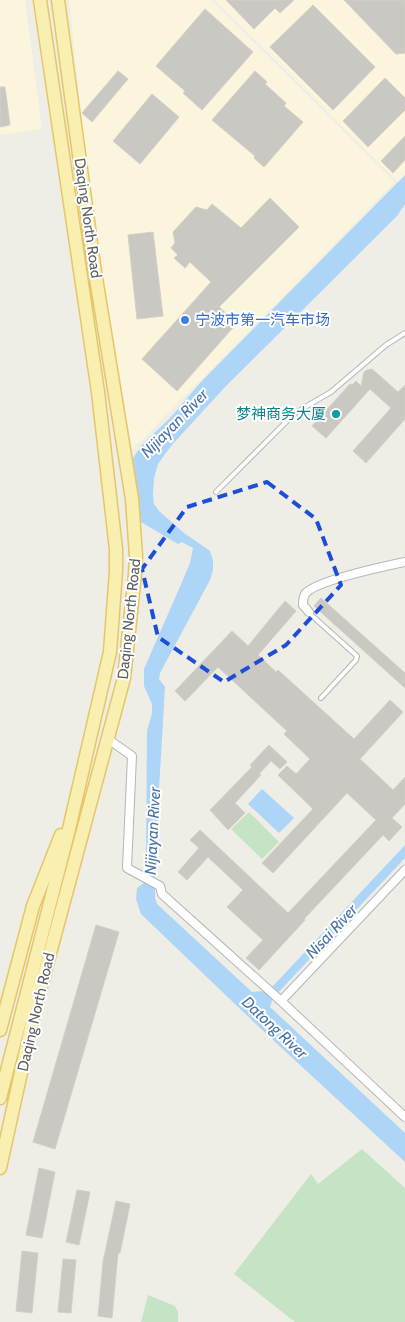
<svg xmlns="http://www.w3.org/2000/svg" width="405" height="1322" font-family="Cabin,'Noto Sans SC',sans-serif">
	<rect width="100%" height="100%" fill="#eeede6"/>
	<path fill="#fbf5de" d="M0 0H25L42 129 0 135Z
		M69 0H211L395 182 132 450 89 189Z
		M215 0H405V189Z"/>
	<path fill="#c5e4c6" d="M249 812 279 842 262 859 231 829Z
		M362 1149 405 1188V1322H295L234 1274 311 1174 318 1184Z
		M148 1295 175 1306 178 1312V1322H141Z"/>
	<path fill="#add5f8" d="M405 175V204L397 216 225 387 171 446 158 464 154 478 153 495 154 504 159 511 184 533 210 551 213 560V570L210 580 160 673 159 679 165 687 155 857V898L157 904 252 992 264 991 274 985 405 845V858L273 998 270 1007 405 1133V1162L259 1027 141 914 136 899 137 888 145 882 146 871 147 731 152 713V704L144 686V669L182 582 190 563 193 548 182 542 178 544 141 522 133 458 142 445 171 417 200 383Z
		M262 789 294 818 279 833 248 804Z"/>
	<path fill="#cac8c2" stroke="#d3cfc5" d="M226 0H294L280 13 275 8 254 29Z
		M344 0H405V53L396 54Z
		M313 5 375 67 333 110 270 47Z
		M205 9 253 52 202 110 183 93 185 91 156 66Z
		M118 71 128 79 92 122 82 113Z
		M255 71 267 82 265 84 286 103 284 106 303 122 264 167 254 158 255 156 212 120Z
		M385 78 405 98V110L368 147 343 121Z
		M0 87H5L10 125 0 127Z
		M152 94 179 117 140 164 113 141Z
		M405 136V160L393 173 381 161Z
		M270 198 299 227 219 307 237 323 177 391 142 359 211 282 190 262 185 268 174 258 178 255 171 248 175 243 173 232 196 207 207 210 212 204 241 228Z
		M153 232 163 316 137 319 128 235Z
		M372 369 398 392 405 385V419L366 463 353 451 391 408 370 389 326 438 312 426 350 384 352 385 356 381 361 386 364 372 367 370Z
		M321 598 405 673V688L314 606Z
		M285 601 296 611 258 655 276 672 278 670 354 739 390 700 403 712 360 759 393 790 405 777V804L392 818 402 827 389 841 383 835 304 919 305 920 259 970 246 958 263 940 227 907 243 890 208 857 187 880 178 872 199 848 190 840 200 830 288 913 376 820 347 793 273 873 262 863 313 809 278 775 287 766 296 774 310 759 284 734 287 731 218 667 185 701 175 691 232 631 248 646Z
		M269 745 287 762 280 769 271 761 259 774 261 775 235 803 245 813 228 830 210 810 252 767 250 765Z
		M96 925 119 932 55 1149 33 1142Z
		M39 1168 55 1172 42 1238 26 1235Z
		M77 1190 90 1192 79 1245 66 1242Z
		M116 1201 130 1204 120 1253H118L112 1318 98 1316 103 1262Z
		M22 1251 38 1253 32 1313 16 1311Z
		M63 1259 76 1260 71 1313 58 1312Z"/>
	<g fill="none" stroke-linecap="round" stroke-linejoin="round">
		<g stroke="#b3b6b9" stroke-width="6">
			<path id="service" d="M216 492 295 413 331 392 386 345 405 333
				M309 613 357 656 356 660 321 698"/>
		</g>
		<g stroke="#b3b6b9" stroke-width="10">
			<path id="minor" d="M309 612 303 605C303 601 303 598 305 594 315 581 386 566 405 562
				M108 739 132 756 127 868 160 886 162 894 281 1001
				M405 870 281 1001 405 1117"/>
		</g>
		<g stroke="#e6c668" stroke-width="15">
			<path id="primary" d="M0 1030 33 906 61 835
				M0 1098 69 829 110 652 116 571V549L98 392 40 0
				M0 1168 35 1009 124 678 135 574 136 556 132 499 95 272 58 0"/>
		</g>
		<use href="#service" stroke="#fff" stroke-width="4"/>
		<use href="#minor" stroke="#fff" stroke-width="8"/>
		<use href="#primary" stroke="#f8efb1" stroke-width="12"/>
	</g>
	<path fill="none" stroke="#1d4ed8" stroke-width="4" stroke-dasharray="10 6" stroke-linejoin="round" d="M267 482 316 519 341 585 286 645 224 682 158 637 142 569 187 507Z"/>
	<circle fill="#3f7fe0" stroke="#fff" stroke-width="2" cx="185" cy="320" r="5"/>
	<circle fill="#0f9aa8" stroke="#fff" stroke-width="2" cx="336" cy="414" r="5"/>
	<g text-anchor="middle" stroke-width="4" stroke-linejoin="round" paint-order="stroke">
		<g font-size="15" fill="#5e6165" stroke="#fff">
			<text transform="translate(88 218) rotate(82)" y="5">Daqing North Road</text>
			<text transform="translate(129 619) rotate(-84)" y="5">Daqing North Road</text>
			<text transform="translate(36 1012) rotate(-77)" y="5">Daqing North Road</text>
		</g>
		<g font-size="15" fill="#366cbe" stroke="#fff" text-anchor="start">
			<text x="195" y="325">宁波市第一汽车市场</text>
		</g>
		<g font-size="15" fill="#0d838f" stroke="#fff" text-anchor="end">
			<text x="326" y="419">梦神商务大厦</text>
		</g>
		<g font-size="16" font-style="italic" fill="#4b75a9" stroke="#fff">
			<text transform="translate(174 423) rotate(-46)" y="6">Nijiayan River</text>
			<text transform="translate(152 831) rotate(-87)" y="6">Nijiayan River</text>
			<text transform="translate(331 931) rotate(-47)" y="6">Nisai River</text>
			<text transform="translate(275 1027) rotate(43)" y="6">Datong River</text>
		</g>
	</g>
</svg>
